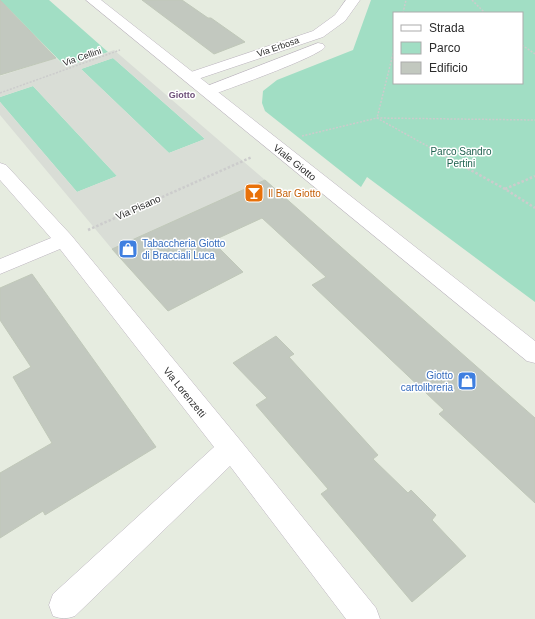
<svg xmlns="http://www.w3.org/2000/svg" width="535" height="619" font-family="Arial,sans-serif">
	<rect width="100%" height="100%" fill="#e6ece0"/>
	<path fill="#a1dec4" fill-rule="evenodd" d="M0 0H49L108 52 66 67Z
		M371 0H535V302L367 177 361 187 265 111 262 103 263 91 277 80 353 50ZM394 13H522V83H394Z
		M113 58 205 139 169 153 81 69Z
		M33 86 117 176 77 192 0 102V97Z"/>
	<path fill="#d9ddd6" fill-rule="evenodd" d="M114 50 265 180 112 249 0 115V102L77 192 117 176 33 86 0 97V76L56 58 66 67ZM113 58 204 138 205 139 169 153 81 69Z"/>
	<path fill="#c2c8bf" stroke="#c0c8b9" d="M0 0 56 58 0 75Z
		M142 0H182L208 18H211L245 42 214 54Z
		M265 180 535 418V503L450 424 439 414 444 410 312 285 326 277 262 218 212 241 243 272 168 311 112 249Z
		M32 274 156 447 45 515 43 511 0 538V473L52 443 13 377 31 367 0 320V288Z
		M276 336 294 354 289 357 378 455 373 459 408 493 411 490 436 515 432 520 466 556 412 602 321 494 328 489 256 405 267 398 233 363Z"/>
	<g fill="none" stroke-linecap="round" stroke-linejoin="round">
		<g stroke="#bbb3be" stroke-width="1">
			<path id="minor" d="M346 0H360L345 21 323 37 195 80 190 82 185 80 182 77 185 74 313 31 335 15Z
				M318 43 323 44 325 47C318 57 231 88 214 94L208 96 202 94 200 91 202 88Z
				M0 163 6 165 71 235 240 440 376 608 380 619H346L230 466 75 616C66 619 62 619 53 616L49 605 53 594 214 447 60 249 0 274V259L51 238 0 180Z"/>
		</g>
		<g stroke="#bbb3be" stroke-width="1">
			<path id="tertiary" d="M86 0H101L535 341V363L527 361Z"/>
		</g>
		<path stroke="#ccc" stroke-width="1.5" stroke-dasharray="2 1.5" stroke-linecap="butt" d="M472 0 485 13
			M403 13 406 0
			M522 45 535 54
			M394 50 377 118 535 120
			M0 93 120 50
			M302 136 377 118 438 152"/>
		<path stroke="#ccc" stroke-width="2.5" stroke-dasharray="2.5 2" stroke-linecap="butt" d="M436 151 505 189 535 208
			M505 189 535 176
			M88 230 252 157"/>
		<use href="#minor" fill="#fff" fill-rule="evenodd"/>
		<use href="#tertiary" fill="#fff" fill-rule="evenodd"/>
	</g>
	<defs>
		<g id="bar-square" transform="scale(1)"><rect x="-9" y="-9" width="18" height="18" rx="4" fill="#e8710a" stroke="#fff"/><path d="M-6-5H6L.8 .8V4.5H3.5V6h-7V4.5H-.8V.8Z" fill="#fff"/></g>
		<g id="shop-square" transform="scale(1)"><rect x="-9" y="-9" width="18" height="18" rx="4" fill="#3f7fe0" stroke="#fff"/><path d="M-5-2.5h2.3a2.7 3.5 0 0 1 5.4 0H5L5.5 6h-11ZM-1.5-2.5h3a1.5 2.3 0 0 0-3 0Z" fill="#fff"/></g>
	</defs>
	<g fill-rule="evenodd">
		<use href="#bar-square" x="254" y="193"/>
		<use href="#shop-square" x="128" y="249"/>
		<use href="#shop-square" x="467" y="381"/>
	</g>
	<g text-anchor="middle" stroke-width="3" stroke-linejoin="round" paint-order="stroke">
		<g font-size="9" fill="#2c2c2c" stroke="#fff">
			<text transform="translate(278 47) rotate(-19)" y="3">Via Erbosa</text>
			<text transform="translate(82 57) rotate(-19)" y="3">Via Cellini</text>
		</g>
		<g font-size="9" font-weight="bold" fill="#6e5079" stroke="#fff">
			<text x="182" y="98">Giotto</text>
		</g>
		<g font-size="10" fill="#216351" stroke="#fff">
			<text x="461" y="155">Parco Sandro<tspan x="461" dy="12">Pertini</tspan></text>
		</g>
		<g font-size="10" fill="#2c2c2c" stroke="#fff">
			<text transform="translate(295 162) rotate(39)" y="4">Viale Giotto</text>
			<text transform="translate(138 207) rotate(-24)" y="4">Via Pisano</text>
			<text transform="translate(185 392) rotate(51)" y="4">Via Lorenzetti</text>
		</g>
		<g font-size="10" fill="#c56008" stroke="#fff" text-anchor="start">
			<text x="268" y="197">Il Bar Giotto</text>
		</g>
		<g font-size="10" fill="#366cbe" stroke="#fff" text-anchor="start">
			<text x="142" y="247">Tabaccheria Giotto<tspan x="142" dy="12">di Bracciali Luca</tspan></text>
			<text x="453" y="379" text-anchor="end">Giotto<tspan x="453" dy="12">cartolibreria</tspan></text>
		</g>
	</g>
	<rect x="393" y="12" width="130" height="72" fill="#ffffff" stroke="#ababab"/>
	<rect x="401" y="25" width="20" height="6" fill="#ffffff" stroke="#ababab"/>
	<text x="429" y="32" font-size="12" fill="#2c2c2c">Strada</text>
	<rect x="401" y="42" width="20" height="12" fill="#a1dec4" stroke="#ababab"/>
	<text x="429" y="52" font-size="12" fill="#2c2c2c">Parco</text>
	<rect x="401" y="62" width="20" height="12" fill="#c2c8bf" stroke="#ababab"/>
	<text x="429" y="72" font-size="12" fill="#2c2c2c">Edificio</text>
</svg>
